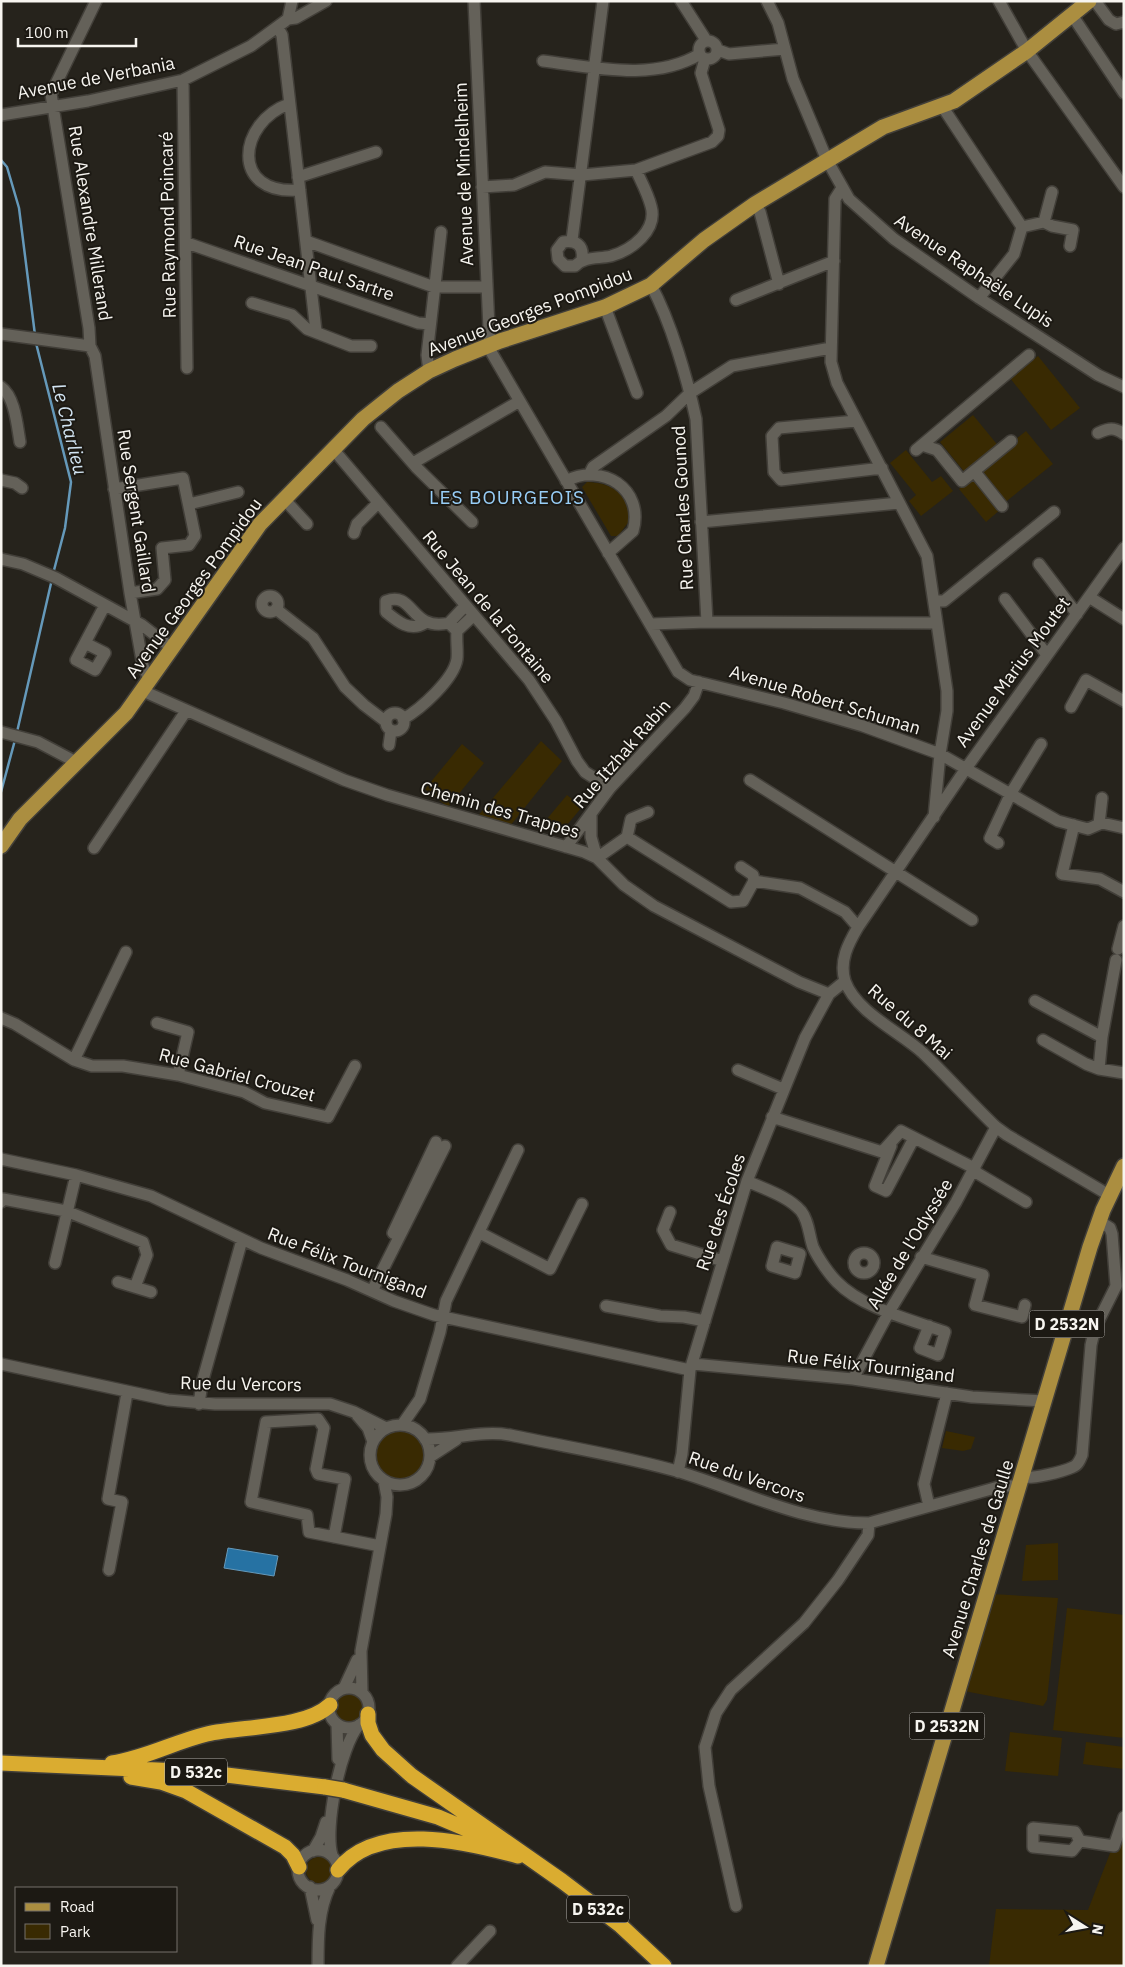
<svg xmlns="http://www.w3.org/2000/svg" width="1125" height="1967" font-family="'IBM Plex Sans',sans-serif">
	<rect width="100%" height="100%" fill="#26231c"/>
	<path fill="#392a02" d="M1038 356 1080 408 1051 430 1010 378Z
		M973 415 1000 448 967 475 940 442Z
		M1026 431 1053 464 1003 504 976 471Z
		M906 450 932 482 941 476 953 491 921 516 909 501 916 495 890 463Z
		M976 475 1001 509 986 522 959 489Z
		M587 482C613 483 628 494 630 520L618 536H611L582 487Z
		M541 741 562 761 510 826 477 817Z
		M462 744 484 763 448 807 425 789Z
		M567 795 582 807 561 832 546 820Z
		M375 1455a25 25 0 1 1 50 0a25 25 0 1 1-50 0Z
		M946 1431 975 1437 971 1449 963 1451 942 1448Z
		M1058 1543V1580L1022 1581 1026 1545Z
		M992 1594 1058 1598 1047 1700 1043 1706 964 1691Z
		M1067 1608 1124 1615V1738L1053 1730Z
		M336 1708a14 14 0 1 1 28 0a14 14 0 1 1-28 0Z
		M1010 1732 1062 1738 1058 1776 1005 1771Z
		M1086 1742 1124 1747V1769L1083 1764Z
		M1124 1817V1966H989L996 1909 1088 1910Z
		M306 1870a13 13 0 1 1 26 0a13 13 0 1 1-26 0Z"/>
	<path fill="#2672a3" stroke="#6599ba" d="M228 1548 278 1556 274 1576 224 1568Z"/>
	<g fill="none" stroke-linecap="round" stroke-linejoin="round">
		<path stroke="#6599ba" stroke-width="2.5" d="M1 160 7 167 19 208 35 335
			M36 343 71 482 65 528 53 574
			M17 732 52 579
			M1 792 15 740"/>
		<g stroke="#423f39" stroke-width="14">
			<path id="minor" d="M96 1 51 94 89 328 90 346 95 356 130 593 143 666 150 681
				M474 1 490 350 678 672 690 680 784 703 863 726 940 754 1058 821 1088 829 1102 823 1124 828
				M681 1 706 40
				M767 1 778 23 793 79 827 160 849 199 894 239 979 298 1098 375 1124 387
				M999 1 1027 51 1124 187
				M1095 1 1109 20 1116 24 1124 22
				M1072 15 1124 93
				M288 19 292 1
				M278 28 282 35 316 331
				M699 50a9 9 0 1 1 18 0a9 9 0 1 1-18 0Z
				M718 50 729 54 785 49
				M543 61C593 67 654 82 700 54
				M183 80 187 368
				M289 104C238 122 229 196 300 190
				M942 106 1022 227
				M1 115 88 101 183 80 251 46 288 19 296 18 326 1
				M298 177 376 152
				M482 187 514 185 545 172 582 175 636 170 712 142 718 136 719 130 701 73 705 59
				M842 188 835 199 831 362 837 383 927 556 947 691V711L940 754 934 817
				M755 204 760 212 779 284
				M1044 222 1052 192
				M1022 227 1044 222 1052 226 1073 230 1070 246
				M572 240 603 1
				M306 241 434 287H487
				M187 243 418 323 430 324
				M582 259C584 245 576 240 563 242L557 250 558 259 565 266H575C585 256 598 259 611 256 632 250 658 230 651 206 648 194 641 181 636 170
				M651 285C671 322 687 378 696 419L707 622
				M979 298 1014 254 1022 227
				M736 300 834 261
				M252 303 292 315 307 329 351 346H371
				M605 307 637 393
				M1 334 90 346
				M429 371 427 355 441 232
				M1 387C15 397 17 425 20 442
				M856 421 779 428 772 436 774 472 781 480 882 468
				M381 427 416 467 472 522
				M1098 433C1109 428 1114 427 1124 434
				M922 445 937 450 962 481 1011 441
				M333 449 529 680 556 721 577 761 585 772 610 788
				M916 450 1029 355
				M413 463 518 402
				M974 471 1002 506
				M589 475 593 467 666 416 690 393 732 366 831 348
				M1 480 15 483 22 488
				M566 481C602 462 645 489 633 531L608 553
				M114 489 183 478 195 536 189 545 162 548 165 580 157 589 130 593
				M284 499 307 524
				M189 504 238 492
				M701 522 899 503
				M354 533 357 524 378 503
				M1 559 23 564 56 578 142 625 173 649
				M1039 564 1077 614
				M262 604a8 8 0 1 1 16 0a8 8 0 1 1-16 0Z
				M1089 597 1124 619
				M1005 599 1047 655
				M934 601H944L1054 512
				M465 606 449 623 457 631 473 616
				M276 609 313 638 345 687 364 705 385 721
				M425 623C410 632 398 622 386 612V601C414 590 410 632 449 623
				M651 624 707 622 937 623
				M85 643 105 653 95 670 76 660 105 605
				M143 691 344 780 387 795 584 852 597 858 624 885 654 906 799 982 829 994
				M1071 707 1086 680 1124 701
				M386 722a9 9 0 1 1 18 0a9 9 0 1 1-18 0Z
				M403 719C421 709 454 679 457 659 458 650 456 641 457 631
				M1 732 38 742 78 763
				M389 745 391 731
				M750 780 972 920
				M591 814V837L597 858 627 837
				M1099 824 1102 798
				M1074 825 1062 874 1100 879 1124 892
				M627 837 731 902 743 901 754 881 800 888 845 912 858 927
				M627 837 631 819 648 812
				M998 843 990 838 1011 793 1041 744
				M566 847 610 788 685 708 694 696 699 682
				M94 848 186 711
				M741 867 753 875 754 881
				M1118 949 1124 926
				M1116 960 1102 1037 1099 1069 1124 1073
				M1035 1001 1102 1037
				M1 1018 15 1024 74 1060 92 1066H123L178 1075 244 1092 265 1103 328 1117 355 1066
				M157 1023 188 1032 178 1075
				M1043 1040 1086 1064 1099 1069
				M74 1060 126 952
				M738 1070 783 1089
				M772 1117 882 1152 901 1131 974 1168 977 1173 1026 1202
				M891 1146 875 1186 886 1191 914 1138
				M1 1159 76 1175 151 1196 261 1248 347 1280 394 1301 434 1315 690 1370
				M747 1181C764 1189 788 1196 801 1211 809 1221 809 1236 813 1247 818 1258 829 1274 837 1282 862 1308 912 1320 945 1332L938 1355 920 1348 929 1326
				M1109 1195 1007 1135 996 1127C971 1103 948 1077 923 1053 900 1032 856 1012 845 981 839 961 848 944 858 927L967 767 1124 548
				M1 1202 3 1199 66 1211 143 1242 147 1255 135 1287
				M670 1212 663 1230 671 1245 723 1261
				M393 1233 436 1142
				M480 1233 550 1269 582 1204
				M777 1247 800 1254 795 1273 772 1266Z
				M854 1263a10 10 0 1 1 20 0a10 10 0 1 1-20 0Z
				M921 1257 983 1275 975 1305 1022 1317 1025 1305
				M55 1263 76 1175
				M118 1282 151 1292
				M372 1291 445 1146
				M606 1306 660 1316 684 1317 705 1321
				M1 1364 168 1400 215 1404H330L354 1412 386 1428
				M693 1364 853 1379 972 1397 1045 1401
				M853 1379 889 1312 956 1202 996 1127
				M199 1404 202 1383 242 1240
				M357 1415 368 1428 373 1442
				M370 1455a30 30 0 1 1 60 0a30 30 0 1 1-60 0Z
				M402 1425 420 1399 440 1332 446 1301 518 1150
				M425 1439C454 1440 481 1430 510 1435 566 1447 625 1456 680 1472 742 1491 803 1523 869 1523L1002 1486H1019
				M430 1457 456 1440
				M678 1472 682 1454 690 1370 747 1181 805 1038 829 994 845 981
				M1022 1477C1033 1479 1062 1472 1073 1467 1078 1465 1080 1460 1082 1455L1091 1345 1095 1328 1116 1286 1112 1234 1110 1228 1099 1221
				M929 1506 924 1484 947 1393
				M334 1537 345 1479 318 1474 316 1469 324 1428 318 1419 266 1422 251 1502 307 1515 309 1532 380 1546
				M109 1570 122 1502 108 1499 127 1393
				M344 1688 357 1660
				M329 1708a20 20 0 1 1 40 0a20 20 0 1 1-40 0Z
				M362 1692 361 1651 386 1514 387 1497 384 1481
				M337 1724 338 1759
				M1080 1841 1072 1851 1033 1847V1828L1075 1832 1080 1841 1114 1846 1124 1817
				M298 1870a20 20 0 1 1 40 0a20 20 0 1 1-40 0Z
				M313 1851 321 1837 326 1822
				M332 1855C324 1828 340 1747 359 1725
				M310 1887 317 1920
				M736 1906 709 1786 705 1747 716 1713 731 1690 804 1623 838 1580 868 1535 869 1523
				M318 1966C318 1938 318 1911 330 1886
				M457 1966 490 1931"/>
		</g>
		<g stroke="#423f39" stroke-width="18">
			<path id="major" d="M1 846 20 819 126 713 260 524 363 419 398 391 429 371 455 359 500 341 605 307 651 285 704 240 755 204 883 127 954 101 1027 51 1089 1
				M876 1966 1090 1247 1103 1210 1124 1166"/>
		</g>
		<g stroke="#423f39" stroke-width="18">
			<path id="highway" d="M368 1714V1723L372 1735 383 1750 412 1776 562 1881 620 1925 664 1966
				M1 1763 202 1772 325 1787
				M112 1763C146 1758 174 1742 207 1734 240 1726 305 1729 330 1705
				M131 1777 161 1782 186 1791 285 1847 293 1855 299 1867
				M343 1790 438 1817 490 1839
				M338 1870C377 1820 467 1842 518 1856"/>
		</g>
		<use href="#minor" stroke="#646159" stroke-width="11"/>
		<use href="#major" stroke="#ab8e40" stroke-width="15"/>
		<use href="#highway" stroke="#daac30" stroke-width="15"/>
		<g stroke="#423f39" stroke-width="18" stroke-linecap="butt">
			<path id="highway-bridge" d="M325 1787 343 1790"/>
		</g>
		<use href="#highway-bridge" stroke="#daac30" stroke-width="15"/>
	</g>
	<g text-anchor="middle" stroke-width="4" stroke-linejoin="round" paint-order="stroke">
		<g fill="#1c1913" stroke="#b5b3ae" stroke-width="1">
			<rect x="1029.5" y="1310.5" width="75" height="27" rx="4"/>
			<rect x="909.5" y="1712.5" width="75" height="27" rx="4"/>
			<rect x="165" y="1758.5" width="62" height="27" rx="4"/>
			<rect x="567" y="1895.5" width="62" height="27" rx="4"/>
		</g>
		<g font-size="16" font-weight="bold" fill="#f7f5f0">
			<text x="1067" y="1330">D 2532N</text>
			<text x="947" y="1732">D 2532N</text>
			<text x="196" y="1778">D 532c</text>
			<text x="598" y="1915">D 532c</text>
		</g>
		<g font-size="18" fill="#f7f5f0" stroke="#1c1913">
			<text transform="translate(96 78) rotate(-11)" y="6">Avenue de Verbania</text>
			<text transform="translate(464 174) rotate(-92)" y="6">Avenue de Mindelheim</text>
			<text transform="translate(90 223) rotate(81)" y="6">Rue Alexandre Millerand</text>
			<text transform="translate(168 225) rotate(-91)" y="6">Rue Raymond Poincaré</text>
			<text transform="translate(314 268) rotate(19)" y="6">Rue Jean Paul Sartre</text>
			<text transform="translate(974 271) rotate(34)" y="6">Avenue Raphaële Lupis</text>
			<text transform="translate(530 312) rotate(-21)" y="6">Avenue Georges Pompidou</text>
			<text transform="translate(683 508) rotate(-93)" y="6">Rue Charles Gounod</text>
			<text transform="translate(136 511) rotate(81)" y="6">Rue Sergent Gaillard</text>
			<text transform="translate(194 588) rotate(-54)" y="6">Avenue Georges Pompidou</text>
			<text transform="translate(488 607) rotate(50)" y="6">Rue Jean de la Fontaine</text>
			<text transform="translate(1013 672) rotate(-54)" y="6">Avenue Marius Moutet</text>
			<text transform="translate(825 700) rotate(17)" y="6">Avenue Robert Schuman</text>
			<text transform="translate(622 754) rotate(-49)" y="6">Rue Itzhak Rabin</text>
			<text transform="translate(500 810) rotate(16)" y="6">Chemin des Trappes</text>
			<text transform="translate(910 1022) rotate(41)" y="6">Rue du 8 Mai</text>
			<text transform="translate(237 1075) rotate(15)" y="6">Rue Gabriel Crouzet</text>
			<text transform="translate(721 1212) rotate(-72)" y="6">Rue des Écoles</text>
			<text transform="translate(910 1244) rotate(-59)" y="6">Allée de l'Odyssée</text>
			<text transform="translate(347 1263) rotate(21)" y="6">Rue Félix Tournigand</text>
			<text transform="translate(871 1366) rotate(7)" y="6">Rue Félix Tournigand</text>
			<text transform="translate(241 1384) rotate(1)" y="6">Rue du Vercors</text>
			<text transform="translate(747 1477) rotate(19)" y="6">Rue du Vercors</text>
			<text transform="translate(978 1559) rotate(-73)" y="6">Avenue Charles de Gaulle</text>
		</g>
		<g font-size="19" font-style="italic" fill="#d2e4f2" stroke="#1c1913">
			<text transform="translate(70 429) rotate(76)" y="7">Le Charlieu</text>
		</g>
		<g font-size="19" letter-spacing="1" fill="#98cef7" stroke="#1c1913">
			<text x="507" y="504">LES BOURGEOIS</text>
		</g>
	</g>
	<rect width="1125" height="1967" fill="none" stroke="#f7f5f0" stroke-width="5"/>
	<rect x="15" y="1887" width="162" height="65" fill="#1c1913" stroke="#74716b"/>
	<rect x="25" y="1903" width="25" height="8" fill="#ab8e40" stroke="#74716b"/>
	<text x="60" y="1912" font-size="15" fill="#f7f5f0">Road</text>
	<rect x="25" y="1924" width="25" height="15" fill="#392a02" stroke="#74716b"/>
	<text x="60" y="1937" font-size="15" fill="#f7f5f0">Park</text>
	<g transform="translate(1085 1927) rotate(101)" stroke="#1c1913" stroke-width="4" paint-order="stroke">
	<path d="M0-4L9 19L0 12L-9 19Z" fill="#f7f5f0"/>
	<text y="-8" font-size="14" font-weight="bold" text-anchor="middle" fill="#f7f5f0">N</text>
	</g>
	<path d="M18 38v8h118v-8" fill="none" stroke="#f7f5f0" stroke-width="2.5"/>
	<text x="25" y="38" font-size="15" fill="#f7f5f0" stroke="#1c1913" stroke-width="4" paint-order="stroke">100 m</text>
</svg>
